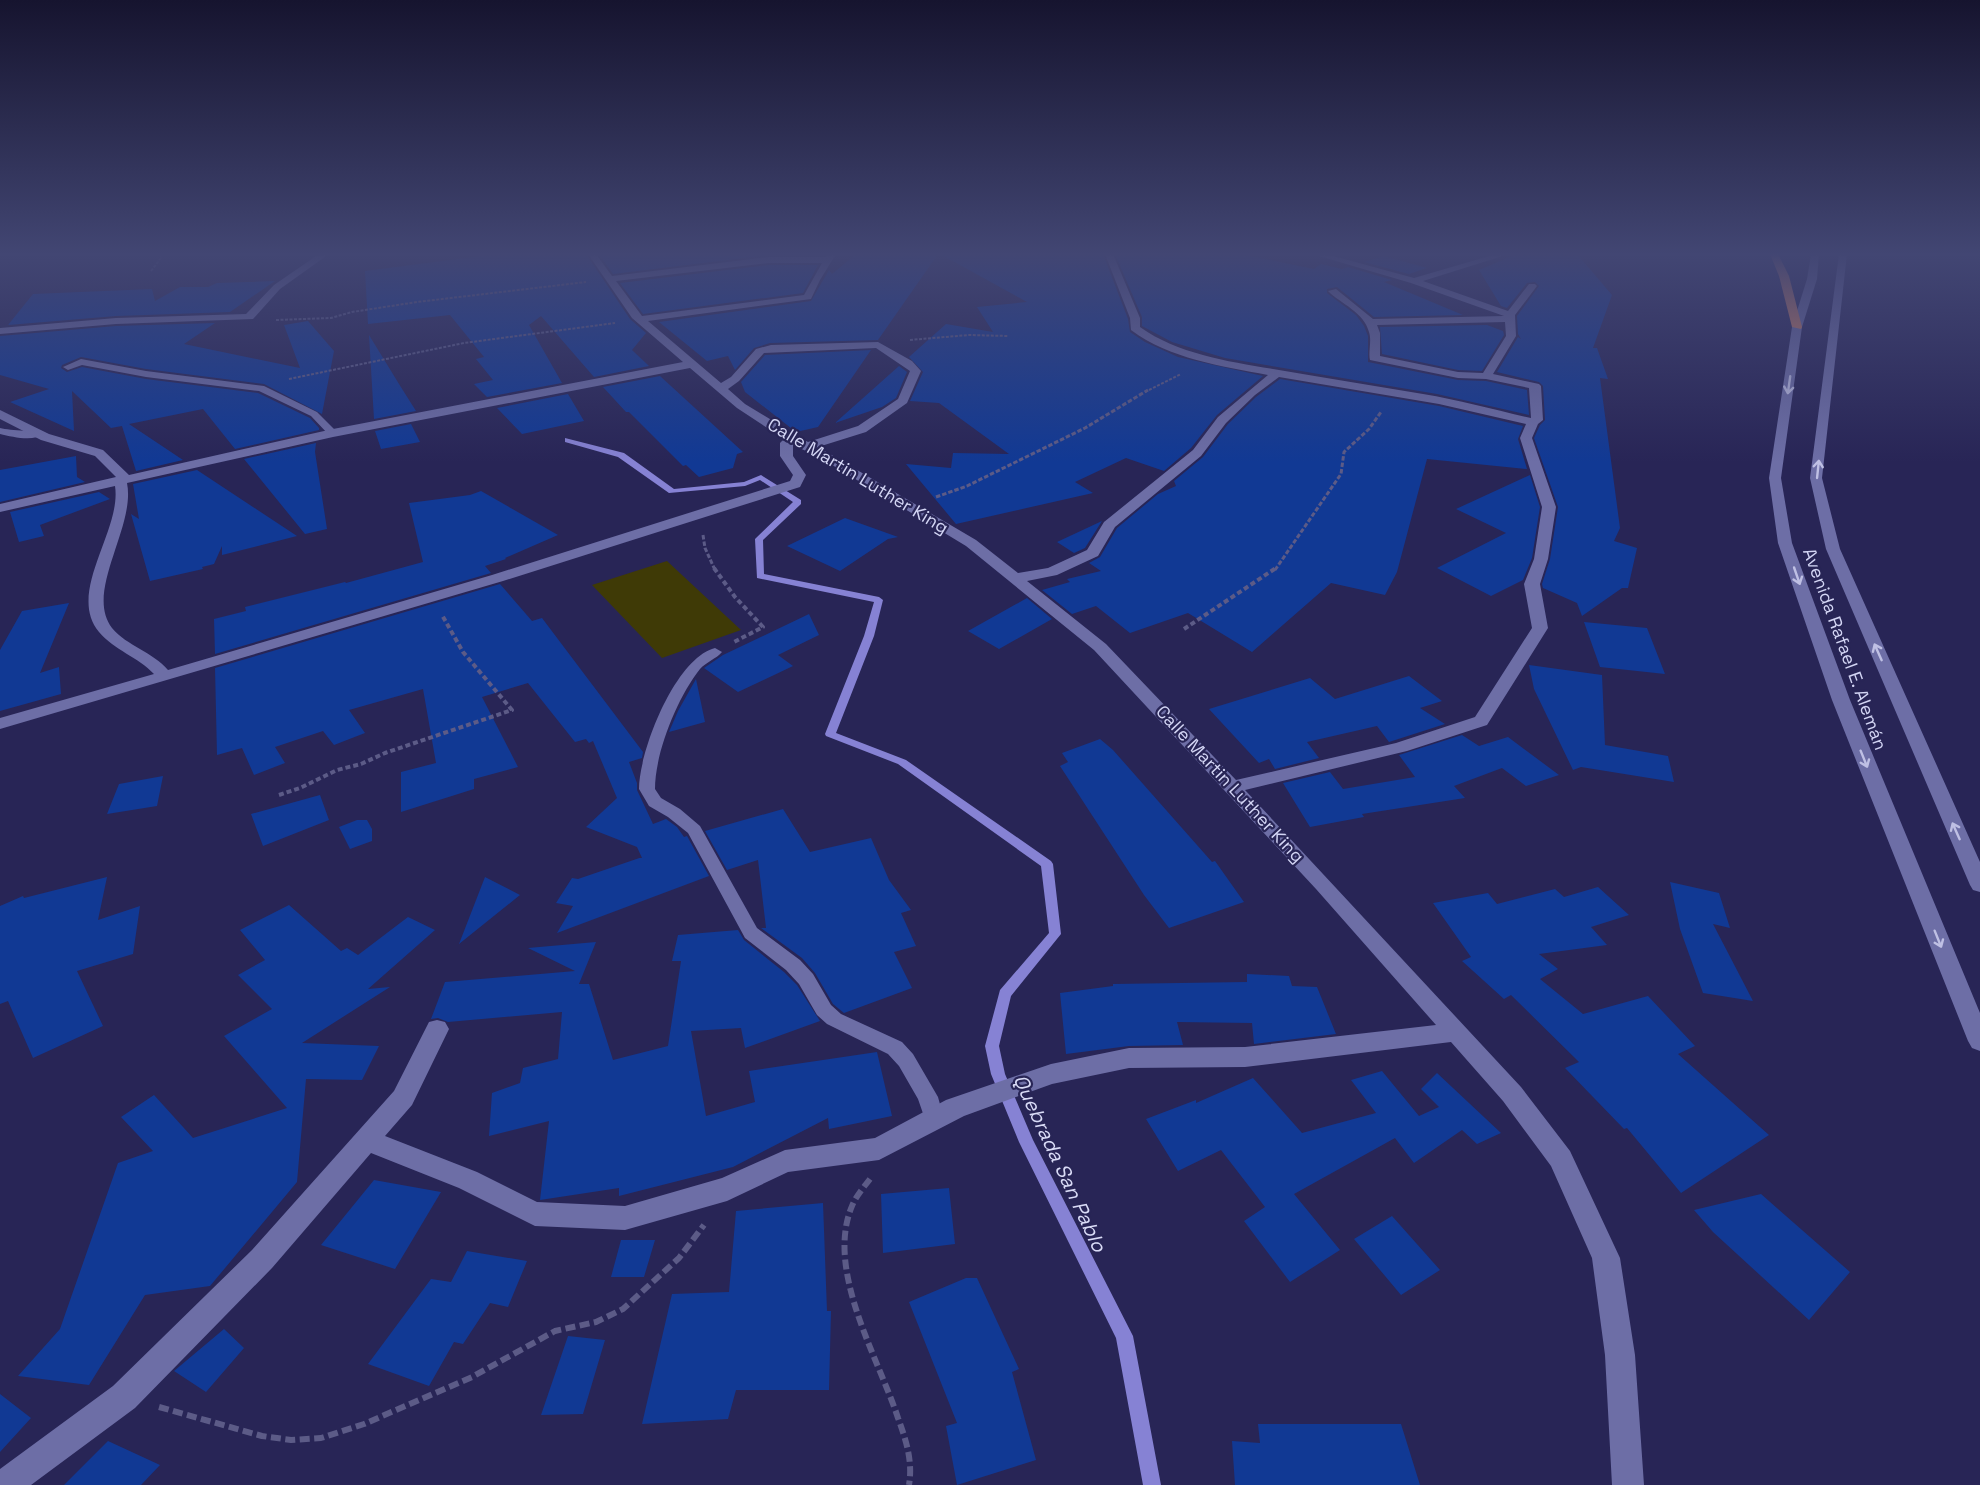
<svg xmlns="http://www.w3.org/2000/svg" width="1980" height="1485" font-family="'Space Grotesk',sans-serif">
	<rect width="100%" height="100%" fill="#282556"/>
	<path fill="#3f3a06" d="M667 561 741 630 662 658 592 585Z"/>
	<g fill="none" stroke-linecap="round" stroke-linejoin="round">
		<path fill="#8682d4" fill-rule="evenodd" d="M565 438 624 453 674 489 744 482 761 475 801 500V504L763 540 764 574 879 597 883 600 874 636 836 733 906 760 1051 861 1053 864 1061 934 1011 996 999 1046 1005 1074 1033 1140 1133 1336 1161 1485H1143L1116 1338 1019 1142 991 1074 985 1046 1000 990 1049 933 1041 866 898 764 826 736 825 734 864 636 874 602 757 578 755 539 793 502 760 480 745 486 669 493 618 457 565 442Z"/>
	</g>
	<path fill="#113994" d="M496 254H586L630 319 646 333 632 350 649 366 594 377 541 316 529 325 562 383 487 397 474 384 493 380 476 359 484 357 450 315 368 324 365 271Z
		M599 254H816V255H769L613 274Z
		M856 254H938L878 340 770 343 754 348 735 370 728 356 707 361 659 322 811 301 829 270 832 274Z
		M940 254H1103L1128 319 1130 332 1145 342 1178 357 1263 376 1217 415 1191 448 1164 471 1126 458 1075 482 1093 493 956 524 906 464 951 468 953 453 1009 454 939 403 910 401 923 372 909 357 946 324 993 332 977 307 1027 302Z
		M1115 254H1241L1314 269 1321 264 1342 269 1348 267 1392 280 1384 282 1463 315 1374 317 1337 287 1327 289V293L1356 315 1364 326 1368 336V362L1458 380 1486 381 1527 390 1529 415 1437 394 1225 358 1172 342 1142 326V317Z
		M1517 254H1577L1612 295 1593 348H1597L1608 379 1600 378 1620 528 1614 541 1637 548 1628 588H1622L1582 616 1577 603 1543 588 1542 584 1550 559 1558 507 1534 438 1540 425 1545 420 1543 386 1539 382 1497 372 1518 337 1521 339 1518 334 1517 316 1539 286 1535 282 1527 283 1507 308 1501 306 1479 270Z
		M1384 256 1427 268 1409 274 1364 262Z
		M769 265H818L803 293 643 314 620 283Z
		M275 281 230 312 116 316 8 325 33 294 152 289 155 301 180 287H208L217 283Z
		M308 321 334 351 322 414 264 384 146 369 81 357 62 365 61 368 67 372 82 367 146 379 258 393 310 418 319 428V430L235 449 203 409 129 424 183 460 136 471 122 426 111 428 72 391 74 431 10 402 49 389 0 375V336L116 326 215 323 184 344 300 368 284 325Z
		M1487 325 1503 331 1504 335 1482 371 1458 370 1382 354 1380 327Z
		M369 335 399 384 416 411 374 419Z
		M871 350 818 427 796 432 745 392 741 382 765 355Z
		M899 366 907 372 896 398 882 407 835 423Z
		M660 376 743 452 737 454 733 468 699 477 686 465 683 466 629 412H626L603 387Z
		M1280 379 1439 406 1523 426 1518 439 1527 469 1427 459 1397 572 1385 595 1331 583 1252 652 1188 613 1130 633 1096 606 1072 614 1042 590 1070 582 1067 579 1101 571 1089 563 1100 557 1117 528 1158 494 1176 486 1174 481 1203 457 1228 424 1256 397Z
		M568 394 584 421 522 434 497 408Z
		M411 424 420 442 381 449 375 431Z
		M316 443 315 452 327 529 305 534 244 459Z
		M76 456 77 477 85 482 0 502V470Z
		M197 470 297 536 222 555V546L214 564 202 567 203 569 150 581 131 514 139 519 133 484Z
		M1530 475 1540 507 1532 558 1523 580 1491 596 1437 568 1506 533 1456 509Z
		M481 491 558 535 505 558 506 559 485 566 491 573 215 654 214 619 246 611 245 607 345 582 346 583 423 562 409 503 470 495Z
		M99 492 110 499 40 525 44 536 19 542 10 512Z
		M845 518 898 537 888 539 840 571 787 546Z
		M1102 521 1085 548 1074 553 1057 542Z
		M500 584 532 621 542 618 643 752 642 758 629 762 637 783V790L653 824 666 819 677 827 684 837 687 836 709 876 557 933 573 906 556 903 572 878 578 879 654 853 642 858 637 847 586 827 617 798 593 741 589 743 586 739 575 742 528 683 482 697 518 767 474 779V789L401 812V772L436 763 423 689 349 710 365 733 334 745 323 731 275 747 285 763 254 775 242 748 217 755 215 668Z
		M1027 598 1052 619 999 649 968 631Z
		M69 603 40 673 59 667 61 694 0 711V650L22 611Z
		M809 614 819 635 778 655 793 666 738 692 704 668 723 655Z
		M1584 622 1647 628 1665 674 1600 667Z
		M1529 665 1602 675 1605 745 1668 756 1674 782 1581 767 1573 770 1534 689Z
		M1409 676 1442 701 1420 708 1445 724 1389 742 1377 726 1307 742 1319 758 1275 769 1269 759 1259 763 1209 709 1310 678 1335 699Z
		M696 679 705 722 669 732 678 711Z
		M1462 735 1479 746 1508 737 1559 775 1526 786 1502 768 1454 786 1465 798 1362 814 1364 817 1310 827 1283 783 1330 772 1343 789 1415 777 1399 755Z
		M1100 739 1113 750 1212 862 1215 861 1244 902 1169 928 1144 895 1060 766 1068 762 1062 753Z
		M163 776 157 806 107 814 119 784Z
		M320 795 329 820 263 846 251 814Z
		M783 809 810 852 871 838 889 880 911 910 901 913 916 946 894 952 912 988 844 1013 833 1004 815 973 802 958 761 928H766L758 860 727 870 705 831Z
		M357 820H367L372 829V841L350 849 339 827Z
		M107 877 98 920 140 906 133 954 77 971 103 1026 33 1058 8 1001 0 1004V906L23 896 24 898Z
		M485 877 520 895 459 944Z
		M1670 882 1719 893 1730 928 1713 924 1753 1001 1703 993 1680 929Z
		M1598 887 1629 915 1591 927 1607 945 1539 954 1558 969 1540 979 1583 1014 1648 996 1695 1046 1678 1054 1769 1135 1681 1193 1627 1128 1624 1129 1565 1068 1579 1062 1511 995 1504 999 1462 961 1471 957 1433 903 1488 893 1497 904 1555 889 1564 897Z
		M289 905 341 951 347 948 358 955 408 917 435 930 368 989 390 987 302 1043 379 1046 362 1080 306 1079 297 1182 210 1286 145 1295 89 1385 18 1376 60 1329 118 1163 153 1151 121 1117 154 1095 193 1138 287 1108 224 1036 272 1009 238 975 265 960 240 930Z
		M738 930 744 940 784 972 797 985 820 1021 745 1048 741 1028 691 1031 706 1116 755 1102 749 1071 877 1052 892 1116 829 1129 828 1118 733 1167 619 1196V1188L540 1200 549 1121 489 1136 492 1093 520 1083 523 1068 558 1059 562 1012 448 1022 438 1018 431 1019 445 982 575 971 528 948 596 942 579 984H589L613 1060 668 1046 681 961H672L678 935Z
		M1247 974 1289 976 1292 986 1317 987 1336 1034 1254 1044 1252 1023 1177 1022 1183 1045 1129 1046 1066 1054 1060 993 1113 986V984L1247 982Z
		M1382 1071 1419 1116 1439 1107 1421 1089 1437 1073 1501 1133 1477 1144 1462 1130 1414 1163 1395 1138 1294 1194 1340 1250 1290 1282 1244 1221 1265 1207 1221 1150 1178 1171 1146 1119 1196 1100V1103L1253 1078 1302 1133 1376 1113 1351 1080Z
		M374 1180 441 1192 395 1269 321 1245Z
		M949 1188 955 1244 883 1253 881 1194Z
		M1761 1194 1850 1272 1809 1320 1713 1232 1694 1210Z
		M823 1203 827 1311H831L829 1390H736L728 1419 642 1424 672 1294 729 1292 736 1211Z
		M1392 1216 1440 1270 1401 1295 1354 1239Z
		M621 1240H655L644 1277H611Z
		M467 1251 527 1261 508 1307 490 1303 463 1344 454 1342 429 1386 368 1364 431 1279 451 1282Z
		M966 1278H977L1019 1369 1012 1372 1036 1460 957 1485 946 1426 957 1423 909 1302Z
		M224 1329 244 1348 206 1392 174 1371Z
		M568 1336 605 1340 583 1414 541 1415Z
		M0 1394 31 1418 0 1452Z
		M1258 1424H1401L1420 1485H1235L1232 1441 1260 1443Z
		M108 1441 160 1465 141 1485H64Z"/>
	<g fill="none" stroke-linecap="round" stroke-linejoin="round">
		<path stroke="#5c5b87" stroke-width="2" stroke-dasharray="3 1.5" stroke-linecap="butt" d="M151 271 161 258 160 254
			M276 320 331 318 352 312 417 302 586 282
			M910 340 969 335 1008 336
			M289 379 464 343 615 323
			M1145 392 1181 374"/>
		<path stroke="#5c5b87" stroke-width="3" stroke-dasharray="4.5 2" stroke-linecap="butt" d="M936 497 967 486 1085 428 1148 390
			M703 535 705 548 715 570
			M1275 570 1341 474 1344 452 1369 429 1381 412"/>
		<path stroke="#5c5b87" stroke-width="4" stroke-dasharray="5 3" stroke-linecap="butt" d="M714 568 735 597 763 627 732 643
			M1184 629 1276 568
			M279 795 300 788 337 770 361 764 385 753 512 710 463 652 442 615"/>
		<path stroke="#5c5b87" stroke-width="6" stroke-dasharray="10 4.5" stroke-linecap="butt" d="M870 1179C864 1187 856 1196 852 1206 825 1270 878 1357 898 1418 906 1440 913 1461 909 1485
			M159 1407 262 1436 291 1440 321 1438 364 1424 472 1377 555 1331 596 1322 623 1309 679 1258 704 1225"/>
		<path fill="#6d6ea6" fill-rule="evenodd" d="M81 359 146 371 264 386 317 412 338 433 329 435 311 416 259 391 146 377 82 365 68 370 63 367Z
			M0 428C11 431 38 430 44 434 33 442 13 437 0 434Z
			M715 648 722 652C716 659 706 662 700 669 677 698 655 753 655 789L661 798 680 809 700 826 757 928 800 960 813 974 831 1005 841 1014 902 1042 913 1054 938 1097 944 1119 941 1125 934 1128 927 1125 918 1099 899 1066 888 1054 827 1024 817 1015 799 984 786 970 745 938 688 833 668 817 649 806 639 789C639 752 675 658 715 648Z"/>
		<path fill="#6d6ea6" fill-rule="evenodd" d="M319 254H329L280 289 253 319 116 324 0 334V328L116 318 246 314 274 285Z
			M588 254H596L612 276 769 257H825L828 254H836L820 280 811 299 648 321 721 383 731 377 756 349 771 345 878 342 912 361 921 371 907 403 866 432 818 447 976 540 1018 573 1048 568 1087 550 1104 522 1193 450 1218 417 1268 375C1221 366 1170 359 1131 330L1130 318 1105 254H1113L1140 318V327C1179 355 1232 362 1279 370 1326 378 1375 386 1423 394 1460 400 1495 410 1531 418L1529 388 1486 379 1458 378 1370 360C1368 352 1372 341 1369 332 1364 312 1341 304 1328 291L1336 289 1373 319 1504 316 1411 283 1312 254H1326L1414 278 1496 254H1509L1423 281 1508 311 1529 284H1535L1537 286 1515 315 1516 336 1493 374 1539 384 1541 386 1543 420 1538 424 1532 438 1556 507 1548 559 1540 584 1548 628 1487 725 1407 751 1245 790 1521 1087 1570 1151 1620 1258 1635 1355 1644 1485H1612L1605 1355 1592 1258 1551 1166 1503 1101 1451 1042 1245 1067 1129 1068 1052 1084 964 1116 879 1160 788 1172 727 1201 625 1230 535 1226 459 1188 371 1153 272 1268 135 1408 31 1485H0V1469L113 1386 252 1250 394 1091 429 1022 437 1020 445 1022 449 1029 412 1105 385 1136 477 1172 537 1202 625 1206 722 1178 785 1150 875 1138 946 1100 1051 1064 1129 1048 1245 1047 1436 1025 1316 889 1094 650 966 546 819 457 793 445V456L806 475 800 487 503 581 0 729V718L154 674C138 657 114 650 99 632 66 592 122 531 115 486L0 512V504L116 477 95 456 41 440 0 419V410L49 434 103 450 129 475 333 429 683 362 632 318ZM769 263H822L804 295 642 316 616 281ZM1505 322 1506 336 1483 373 1458 372 1380 356V333L1377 325ZM876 348 910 371 898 399 858 426 808 442 745 404 728 389 739 381 764 353ZM690 368 737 408 784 439 780 443V456L793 475 790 481 492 575 168 670C153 652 127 646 112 628 84 592 136 527 127 483L333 437ZM1279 377 1439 404 1526 424 1520 438 1542 507 1534 559 1524 584 1532 628 1475 717 1396 743 1236 780 1106 644 1027 581 1057 575 1098 556 1115 527 1201 456 1226 423 1255 395Z"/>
		<path fill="#6d6ea6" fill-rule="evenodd" d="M1811 254H1819L1817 279 1802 327 1781 478 1792 543 1850 700 1980 1013V1051L1972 1048 1968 1041 1832 700 1778 543 1769 478 1792 327 1807 279Z
			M1839 254H1847L1822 478 1840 549 1980 862V892L1973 890 1970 885 1826 549 1810 478Z"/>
		<path fill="#d4815f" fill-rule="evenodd" d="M1770 254H1778L1789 276 1802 327 1801 329 1792 327 1779 276Z"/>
	</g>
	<defs><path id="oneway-shaft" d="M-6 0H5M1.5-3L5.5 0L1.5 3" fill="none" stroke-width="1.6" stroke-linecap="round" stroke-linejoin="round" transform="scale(1.5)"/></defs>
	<g stroke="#bfc0e4">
		<use href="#oneway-shaft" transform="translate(1789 385) rotate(98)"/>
		<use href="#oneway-shaft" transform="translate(1818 469) rotate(-84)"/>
		<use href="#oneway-shaft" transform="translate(1797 576) rotate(71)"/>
		<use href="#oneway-shaft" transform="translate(1878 652) rotate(-114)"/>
		<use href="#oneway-shaft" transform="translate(1864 759) rotate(68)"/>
		<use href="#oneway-shaft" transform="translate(1956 831) rotate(-114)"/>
		<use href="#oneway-shaft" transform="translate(1938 939) rotate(68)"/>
	</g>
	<linearGradient id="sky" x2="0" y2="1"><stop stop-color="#16142f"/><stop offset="0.55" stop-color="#424673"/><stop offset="1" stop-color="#424673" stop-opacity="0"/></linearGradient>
	<rect width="1980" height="462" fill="url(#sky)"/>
	<g text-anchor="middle" stroke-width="4.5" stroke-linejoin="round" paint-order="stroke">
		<g font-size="18" fill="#d3d5f4" stroke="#282556">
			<text transform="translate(858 476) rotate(31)" y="6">Calle Martin Luther King</text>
			<text transform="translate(1845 649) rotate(70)" y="6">Avenida Rafael E. Alemán</text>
			<text transform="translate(1230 784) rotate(47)" y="6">Calle Martin Luther King</text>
		</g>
		<g font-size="20" font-style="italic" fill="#d9dbf6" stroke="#282556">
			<text transform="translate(1060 1163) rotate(65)" y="7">Quebrada San Pablo</text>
		</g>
	</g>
</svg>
